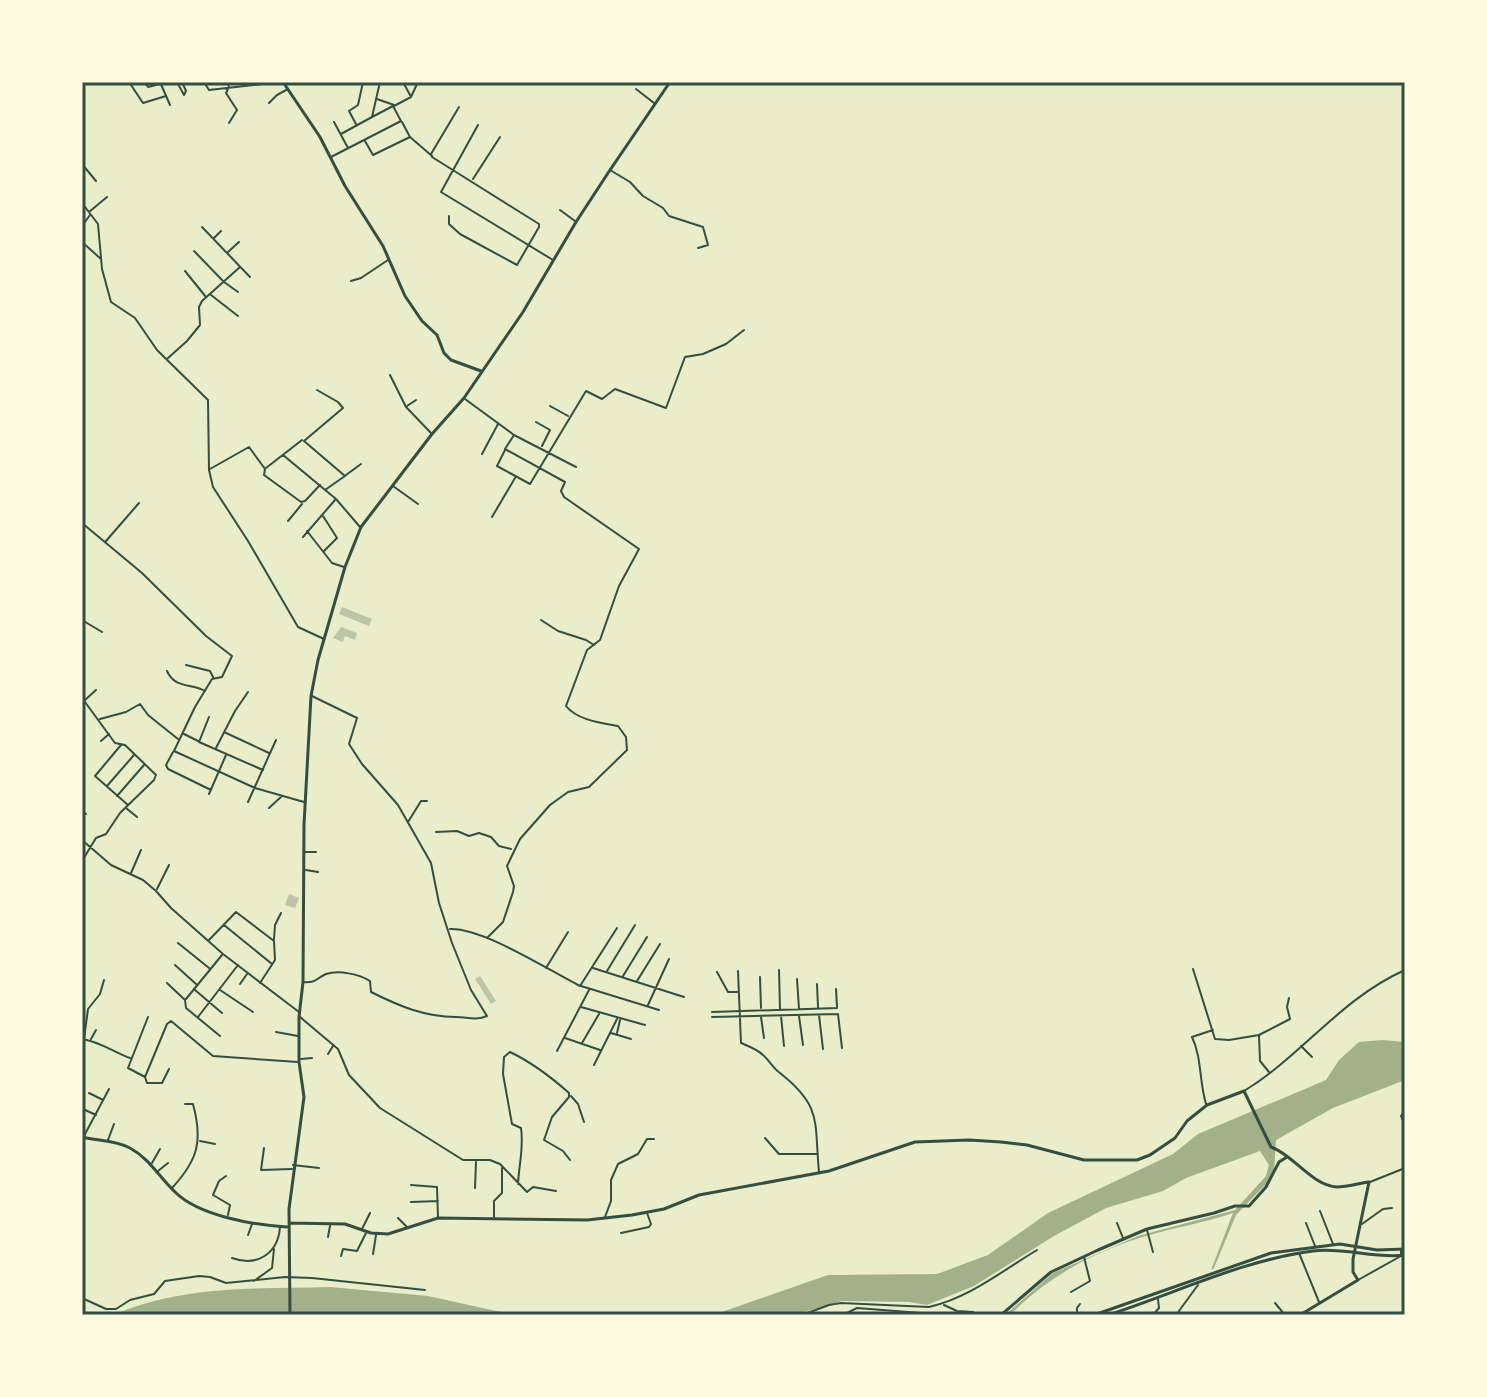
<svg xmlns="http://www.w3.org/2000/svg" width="1487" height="1397" font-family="Commissioner,sans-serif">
	<rect width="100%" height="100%" fill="#e9edc9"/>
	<path fill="#a3b18a" d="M1382 1040 1405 1042V1080L1333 1108 1276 1140 1274 1171 1267 1183 1236 1215 1214 1268 1211 1270 1233 1213C1204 1223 1172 1228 1143 1237 1093 1252 1046 1278 1010 1315H1005L1053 1273 1138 1236 1235 1210 1266 1176 1269 1165 1260 1151 1186 1178 1163 1191 1106 1208 1054 1236 974 1286 927 1305 909 1302 842 1301 794 1315H713L828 1275 937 1274 988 1255 1048 1213 1173 1154 1198 1134 1326 1080 1339 1060 1359 1042Z
		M330 1287 428 1296 515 1315H113C183 1285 256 1289 330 1287Z"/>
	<path fill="#bcc5a7" d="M342 607 372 619 369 626 339 614Z
		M341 627 357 633 355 640 345 636 343 642 333 638Z
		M289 894 299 898 295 908 285 905Z
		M480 976 496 1001 491 1004 475 979Z"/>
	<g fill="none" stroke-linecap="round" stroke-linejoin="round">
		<path stroke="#344e41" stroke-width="2" d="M129 82 143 103 166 96
			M144 82 148 87 160 84
			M160 82 170 105
			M177 82 184 95 186 91 182 82
			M204 82 209 90 281 82
			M227 82 229 87 226 93 237 110 229 123
			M403 82 410 95
			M636 89 654 103
			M377 99 394 105
			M269 103 277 95 288 89
			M394 106 411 97 417 84
			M334 122 348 148
			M402 122 410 137 432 156
			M356 124 349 111 358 105 363 82
			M478 125 441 192 553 260
			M341 134 372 117 380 82
			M365 141 373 155 410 137
			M331 157 401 121 393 106 372 117
			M82 164 96 181
			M610 170 630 182 643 196 663 208 669 216 703 227 708 245 698 248
			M473 179 500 137
			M82 203 98 224 102 269 111 302 135 318 157 350 208 400 209 470 213 487 248 541 298 627 324 639
			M560 210 575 221
			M89 212 107 197
			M449 216V224L460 234 517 265 539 227V224L432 157 431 154 459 107
			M82 226 90 215
			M202 227 250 277
			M214 238 221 231
			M82 242 101 259
			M194 251 224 282 238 292
			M228 252 239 242
			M185 271 206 297
			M351 281 361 278 388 260
			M211 295 238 316
			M168 358 187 341 200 325 199 307 202 301 240 267
			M390 375 406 407 431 433
			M317 390 338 402 343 408 304 441 345 476 325 490
			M465 399 514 435 576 467
			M407 406 416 400
			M550 406 568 416
			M536 422 550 430 542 446
			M505 450 497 466 530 484 586 391 602 399 615 389 666 408 685 357 703 354 726 344 744 330
			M482 454 498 424
			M283 455 336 499 360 527
			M266 468 302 440
			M210 469 249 447 265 469 264 475 301 502 305 501 320 485
			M346 475 361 464
			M393 486 418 504
			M323 516 337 538 324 551
			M492 517 515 478
			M288 521 302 504
			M82 523 142 573 206 636 232 656 222 677 212 679 195 707 174 751 255 788 304 802
			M307 531 332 563 344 567
			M303 537 335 500
			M106 541 139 503
			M82 620 102 632
			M541 620 558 631 586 640 594 645
			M186 665 210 671 213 677
			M167 671C175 689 191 683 205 691
			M85 700 96 690
			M82 702H85L115 743 125 745 156 775 154 780 120 813 106 834 96 838 82 861
			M209 717 199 742 263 770
			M100 719 126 712 140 704 148 715 178 739
			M224 732 269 753
			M184 734 198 741
			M101 741 109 734
			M121 745 95 776 128 805
			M216 748 235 711 248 692
			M173 752 166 765 168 769 211 790
			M107 786 134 755
			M209 794 226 755
			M117 796 144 765
			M248 802 276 740
			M126 808 137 817
			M269 808 282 796
			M82 812 86 814
			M408 822 421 801H427
			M436 832 457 831 469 836 479 833 491 837 499 846 511 849
			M82 840 111 865 143 880 156 891 171 908 223 954 299 1012
			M305 852H316
			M306 870 318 872
			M131 873 141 850
			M157 889 169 865
			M224 925 272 964
			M450 929C484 928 548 970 580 986L617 928
			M487 938 503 922 513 892 514 886 507 866 520 839 550 805 568 792 589 787 627 750 626 737 618 726C601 723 577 720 566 706L587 650 600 640 619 586 639 549 564 497 561 491 565 482 505 449 514 435
			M274 939 275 925 281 913
			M209 940 236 912 274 941 275 960 260 983
			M178 943 209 968
			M175 965 196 984
			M546 968 568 932
			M593 968 684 997
			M1193 969 1215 1039 1229 1040 1259 1035
			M779 970 780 1009
			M607 971 635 925
			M738 971 741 1043C748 1046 757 1049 763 1055 769 1060 773 1068 780 1073 823 1107 814 1122 819 1172
			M717 972 728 992H737
			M623 976 647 937
			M760 977 761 1008
			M797 979 799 1009
			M637 981 660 944
			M303 982C317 983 315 979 326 974 339 970 359 974 370 981L371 992C399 1006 425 1017 456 1017 468 1017 475 1021 487 1016L471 990 452 943 439 903 431 863 398 805 362 764 349 744 357 718 312 696
			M167 983 185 1000 186 1008 220 1036
			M240 984 247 974
			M817 984 818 1007
			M581 986 659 1010
			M836 989 837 1007
			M195 990 222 1013
			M220 990 253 1012
			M186 999 222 955
			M648 1005 669 959
			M581 1007 645 1025
			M712 1012 837 1008
			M838 1014 842 1048
			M819 1015 823 1049
			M781 1016 784 1046
			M799 1016 803 1045
			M148 1017 128 1068 145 1077 147 1083H162L169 1069
			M198 1017 238 965
			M300 1017 338 1049 349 1075 380 1108 463 1160H490L500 1164 527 1192 533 1187 556 1191
			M712 1017 838 1014
			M761 1017 764 1038
			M276 1032 298 1036
			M611 1033 631 1039
			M617 1033 620 1020
			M565 1038 600 1050
			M82 1039C98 1041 114 1052 130 1058
			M84 1039 88 1009 100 994 104 980
			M91 1039 96 1030
			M582 1043 599 1014
			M1301 1046 1312 1057
			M557 1051 589 990
			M328 1054 333 1046
			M301 1059 312 1058
			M594 1065 617 1019
			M1269 1072 1260 1061 1259 1035 1290 1019 1287 1007 1289 998
			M145 1077 167 1024 171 1021 213 1056 298 1062
			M1244 1091C1303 1055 1340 999 1405 970
			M89 1093 103 1100
			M571 1096 578 1104 584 1122
			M1206 1104C1199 1081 1202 1058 1192 1037L1213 1030
			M83 1109 96 1115
			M1405 1110 1401 1116 1405 1126
			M84 1136 109 1089
			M765 1138 779 1154H816
			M108 1140 114 1124
			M200 1141 215 1144
			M264 1148 261 1170 292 1169
			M152 1163 160 1149
			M293 1165 319 1168
			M158 1171 168 1163
			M226 1176 219 1181 213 1195 230 1205 228 1215
			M1370 1182 1405 1168
			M518 1184C519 1164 524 1147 521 1128L512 1124 503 1074 504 1057 510 1052C531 1062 551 1077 569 1093V1097L552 1117 544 1140 563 1151 570 1160
			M411 1185 437 1187 438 1217
			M172 1188C198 1160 203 1141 193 1104H185
			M475 1188 476 1162
			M411 1202 438 1201
			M1320 1211 1333 1244
			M605 1217 611 1201V1180L618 1164 638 1154 647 1139H654
			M398 1218 408 1228
			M494 1218V1201L502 1193V1168
			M1117 1223 1123 1238
			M1306 1223 1315 1246
			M1362 1224 1383 1209 1392 1208
			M362 1229 370 1213
			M1147 1230 1153 1252
			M621 1233 649 1227 651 1224 647 1213
			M248 1235 252 1224
			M328 1237 330 1226
			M1299 1253 1319 1302
			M373 1254 376 1235
			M341 1256 343 1249 357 1251 366 1233
			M232 1258C257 1267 278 1254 280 1227
			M1358 1280 1401 1256V1251
			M254 1281 272 1268 274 1249
			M1071 1292 1090 1281 1084 1257
			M82 1298 106 1309H116L130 1300 154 1294 165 1281 199 1276 210 1277 226 1283 285 1277 312 1278 425 1290
			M1275 1303 1285 1315
			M944 1305 957 1311 973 1312 977 1315
			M802 1315 829 1305 841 1303 929 1307C969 1298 1002 1271 1037 1250
			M843 1315 857 1308 921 1313 924 1315
			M1077 1315V1308L1080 1304
			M1153 1315 1159 1308 1158 1299
			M1176 1315 1198 1285"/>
		<path stroke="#344e41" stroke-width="3" d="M283 82 320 137 345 186 383 246 405 296 422 321 437 335 444 353 451 360 481 371
			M82 1137C98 1141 115 1140 130 1148 150 1159 159 1177 175 1192 199 1216 254 1225 287 1227
			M289 1223 345 1224 371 1233 388 1234 438 1218 587 1220 632 1215 664 1209 699 1195 829 1171 915 1142 969 1140 1001 1142 1027 1145 1084 1160H1137L1150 1155 1175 1138 1187 1121 1207 1105 1244 1091 1271 1147C1294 1155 1311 1185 1337 1187 1348 1187 1359 1183 1369 1182L1353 1259V1272L1358 1280 1300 1315
			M290 1315 289 1209 304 1097 299 1062V1017L303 982 304 825 311 696 318 660 345 567 361 527 432 434 464 398 523 312 576 222 610 170 670 82
			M1001 1315 1051 1272 1098 1250 1147 1229 1214 1213 1235 1206H1249L1266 1187 1279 1162 1287 1157"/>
		<path stroke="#344e41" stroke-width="3" d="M1094 1315 1271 1253 1340 1244 1377 1250 1405 1249
			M1108 1315C1176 1293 1243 1260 1313 1251 1344 1247 1375 1259 1405 1255"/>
	</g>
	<rect width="1487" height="1397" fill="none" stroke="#fefae0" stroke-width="168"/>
	<rect x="84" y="84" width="1319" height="1229" fill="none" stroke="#344e41" stroke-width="3"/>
</svg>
